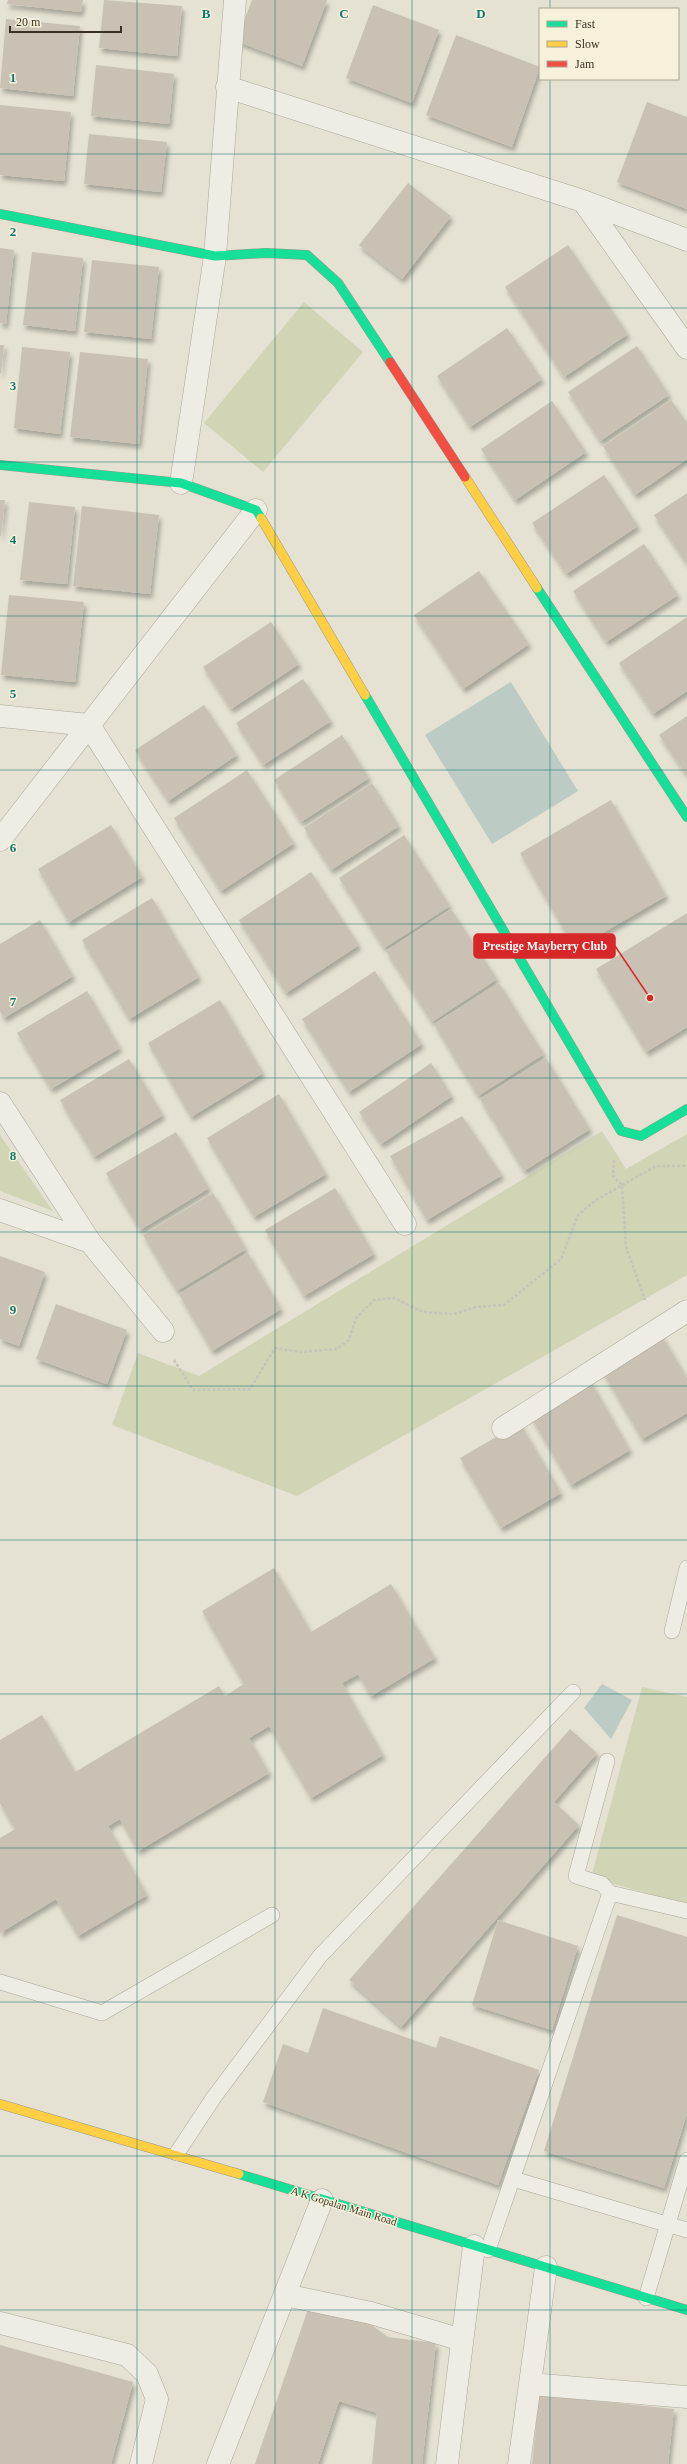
<svg xmlns="http://www.w3.org/2000/svg" width="687" height="2464" font-family="'Times New Roman',serif">
	<defs>
		<filter id="shadow"><feDropShadow dx="2.5" dy="4.5" stdDeviation="2" flood-color="#0004"/></filter>
	</defs>
	<rect width="100%" height="100%" fill="#e5e2d3"/>
	<path fill="#d1d5b6" d="M304 302 363 352 263 472 204 423Z
		M602 1131 626 1169 687 1134V1275L297 1496 112 1425 138 1353 199 1376Z
		M0 1135 53 1211 0 1191Z
		M642 1687 687 1697V1904L591 1878Z"/>
	<path fill="#bcccc4" d="M511 682 578 791 492 844 425 735Z
		M602 1684 632 1700 611 1739 584 1708Z"/>
	<path fill="#c9c2b4" filter="url(#shadow)" d="M8 0H83L81 12 7 4Z
		M104 0 182 6 177 56 99 48Z
		M252 0H327L302 66 236 41Z
		M373 5 439 30 412 103 346 78Z
		M6 19 80 26 73 96 0 88Z
		M456 35 540 67 512 147 426 115Z
		M96 65 174 74 169 124 91 116Z
		M647 102 687 117V209L617 182Z
		M0 105 71 112 64 181 0 175Z
		M89 134 167 142 161 192 84 184Z
		M408 183 451 216 402 279 359 245Z
		M568 245 628 334 564 377 505 287Z
		M0 248 14 250 6 324 0 323Z
		M32 252 83 258 75 331 23 325Z
		M92 260 159 267 151 339 84 332Z
		M507 328 542 379 470 427 437 376Z
		M0 345H4L1 373H0Z
		M637 346 669 395 600 441 568 392Z
		M22 347 70 352 60 434 14 428Z
		M80 352 148 359 139 444 70 437Z
		M671 400 687 423V459L635 495 603 446Z
		M552 401 586 452 515 500 481 449Z
		M604 475 638 526 566 574 532 523Z
		M687 493V564L654 515Z
		M0 500H5L1 536H0Z
		M29 502 75 507 67 584 20 580Z
		M82 506 159 515 150 594 73 586Z
		M644 544 678 595 606 642 573 591Z
		M479 571 529 644 463 689 414 615Z
		M9 595 84 602 75 682 1 675Z
		M687 617V691L653 714 619 663Z
		M271 622 299 664 231 709 203 667Z
		M303 679 331 721 263 765 236 723Z
		M204 705 237 755 168 801 135 750Z
		M687 716V776L659 735Z
		M342 735 369 778 301 822 274 780Z
		M247 770 294 843 221 891 174 818Z
		M372 783 399 826 331 870 304 828Z
		M611 800 666 896 575 949 520 853Z
		M111 825 142 877 69 922 38 869Z
		M404 835 450 906 384 948 339 878Z
		M311 872 359 945 286 993 239 920Z
		M152 898 199 977 129 1019 82 940Z
		M451 909 497 979 432 1022 386 951Z
		M687 913V1027L646 1052 596 969Z
		M40 920 73 976 4 1018 0 1011V944Z
		M375 971 422 1044 349 1092 302 1019Z
		M499 983 544 1054 478 1096 434 1024Z
		M87 991 120 1048 51 1089 17 1033Z
		M220 1000 263 1073 191 1117 148 1043Z
		M546 1058 590 1129 524 1171 480 1099Z
		M129 1059 163 1115 94 1157 60 1100Z
		M431 1063 452 1096 381 1144 359 1112Z
		M279 1094 326 1174 254 1217 207 1138Z
		M462 1116 502 1175 427 1220 390 1156Z
		M176 1132 209 1188 140 1230 106 1173Z
		M335 1188 374 1254 304 1296 265 1230Z
		M213 1193 246 1249 177 1291 143 1235Z
		M248 1253 281 1309 212 1351 179 1294Z
		M0 1256 45 1272 19 1346 0 1339Z
		M56 1304 127 1330 107 1384 36 1359Z
		M661 1334 687 1378V1413L642 1439 601 1369Z
		M590 1380 630 1450 571 1485 530 1415Z
		M520 1423 561 1493 501 1528 460 1458Z
		M274 1568 311 1632 391 1584 435 1658 371 1696 358 1674 342 1683 383 1755 311 1798 269 1726 249 1738 269 1773 138 1851 120 1819 108 1826 147 1895 78 1936 56 1899 0 1933V1838L15 1829 0 1803V1740L42 1715 75 1772 219 1686 225 1696 244 1684 202 1611Z
		M570 1729 597 1753 554 1802 579 1825 401 2027 349 1980Z
		M617 1915 687 1937V2113L664 2188 544 2151Z
		M498 1920 578 1946 552 2030 472 2005Z
		M323 2008 436 2048 440 2036 539 2070 498 2185 263 2102 283 2044 308 2053Z
		M310 2303 356 2314 388 2337 436 2343 422 2464H372L377 2413 339 2401 318 2464H255Z
		M0 2345 133 2382 111 2464H0Z
		M539 2395 674 2409 668 2464H532Z"/>
	<g fill="none" stroke-linecap="round" stroke-linejoin="round">
		<g stroke="#aba79b" stroke-width="16">
			<path id="lane" d="M672 1631 687 1568
				M610 1893 687 1911
				M0 1982 102 2013 272 1915
				M177 2153 214 2097 320 1956 573 1692
				M513 2179 687 2230
				M488 2250 610 1893 602 1884 576 1876 607 1761
				M646 2298 687 2160"/>
		</g>
		<g stroke="#aba79b" stroke-width="23">
			<path id="street" d="M227 87 583 201 687 240
				M583 201 687 348
				M181 483 215 256 235 0
				M0 716 89 725 405 1224
				M0 840 256 510
				M0 1103 90 1242 163 1331
				M0 1210 90 1242
				M503 1428 687 1311
				M285 2295 371 2313 462 2340
				M0 2323 127 2355 147 2374 157 2399 141 2464
				M530 2384 687 2397
				M218 2464 322 2200
				M447 2464 474 2246
				M519 2464 546 2267"/>
		</g>
		<g stroke="#9b978b" stroke-width="10">
			<path id="fast" d="M0 214 215 256 266 253 307 255 338 283 390 362
				M0 465 181 483 256 510 261 518
				M537 588 687 817
				M365 695 621 1131 641 1136 687 1109
				M239 2174 687 2310"/>
		</g>
		<g stroke="#9b978b" stroke-width="10">
			<path id="slow" d="M465 477 537 588
				M261 518 365 695
				M0 2104 239 2174"/>
		</g>
		<g stroke="#9b978b" stroke-width="10">
			<path id="jam" d="M390 362 465 477"/>
		</g>
		<path stroke="#c7c4ba" stroke-width="2.5" stroke-dasharray="3 2" stroke-linecap="butt" d="M614 1160 613 1176 622 1185 626 1247 645 1300
			M174 1360 193 1390 250 1389 275 1348 300 1352 337 1349 349 1340 356 1318 374 1300 394 1298 423 1312 454 1314 476 1307 504 1305 561 1259 578 1215 596 1200 656 1166H687"/>
		<use href="#lane" stroke="#eeece3" stroke-width="15"/>
		<use href="#street" stroke="#eeece3" stroke-width="22"/>
		<use href="#fast" stroke="#16e098" stroke-width="9"/>
		<use href="#slow" stroke="#ffcf43" stroke-width="9"/>
		<use href="#jam" stroke="#f24e42" stroke-width="9"/>
	</g>
	<path fill="none" stroke="#0f766e" stroke-width="1" stroke-opacity="0.55" d="M137 0V2464M275 0V2464M412 0V2464M550 0V9M550 79V2464M0 154H687M0 308H687M0 462H687M0 616H687M0 770H687M0 924H687M0 1078H687M0 1232H687M0 1386H687M0 1540H687M0 1694H687M0 1848H687M0 2002H687M0 2156H687M0 2310H687"/>
	<g text-anchor="middle" stroke-width="3" stroke-linejoin="round" paint-order="stroke">
		<g font-size="11" fill="#3b3122" stroke="#f5f1da">
			<text transform="translate(344 2206) rotate(17)" y="4">A K Gopalan Main Road</text>
		</g>
	</g>
	<g font-size="13" text-anchor="middle" font-weight="bold" fill="#0f766e" stroke="#f5f1da" stroke-width="3" stroke-linejoin="round" paint-order="stroke">
		<text x="206" y="18">B</text>
		<text x="344" y="18">C</text>
		<text x="481" y="18">D</text>
		<text x="13" y="82">1</text>
		<text x="13" y="236">2</text>
		<text x="13" y="390">3</text>
		<text x="13" y="544">4</text>
		<text x="13" y="698">5</text>
		<text x="13" y="852">6</text>
		<text x="13" y="1006">7</text>
		<text x="13" y="1160">8</text>
		<text x="13" y="1314">9</text>
	</g>
	<path fill="none" stroke="#d62828" stroke-width="1.5" d="M650 998L615 946"/>
	<circle fill="#d62828" stroke="#f5f1da" stroke-width="1.5" cx="650" cy="998" r="4"/>
	<rect fill="#d62828" stroke="#d62828" stroke-width="1.5" x="474" y="934" width="141" height="24" rx="4"/>
	<g font-size="12" text-anchor="middle" font-weight="bold" fill="#fff">
		<text x="545" y="950">Prestige Mayberry Club</text>
	</g>
	<rect x="539" y="8" width="140" height="72" fill="#f5f1da" stroke="#aba490"/>
	<rect x="547" y="21" width="20" height="6" fill="#16e098" stroke="#aba490"/>
	<text x="575" y="28" font-size="12" fill="#3b3122">Fast</text>
	<rect x="547" y="41" width="20" height="6" fill="#ffcf43" stroke="#aba490"/>
	<text x="575" y="48" font-size="12" fill="#3b3122">Slow</text>
	<rect x="547" y="61" width="20" height="6" fill="#f24e42" stroke="#aba490"/>
	<text x="575" y="68" font-size="12" fill="#3b3122">Jam</text>
	<path d="M10 26v6h111v-6" fill="none" stroke="#3b3122" stroke-width="2"/>
	<text x="16" y="26" font-size="12" fill="#3b3122" stroke="#f5f1da" stroke-width="3" paint-order="stroke">20 m</text>
</svg>
